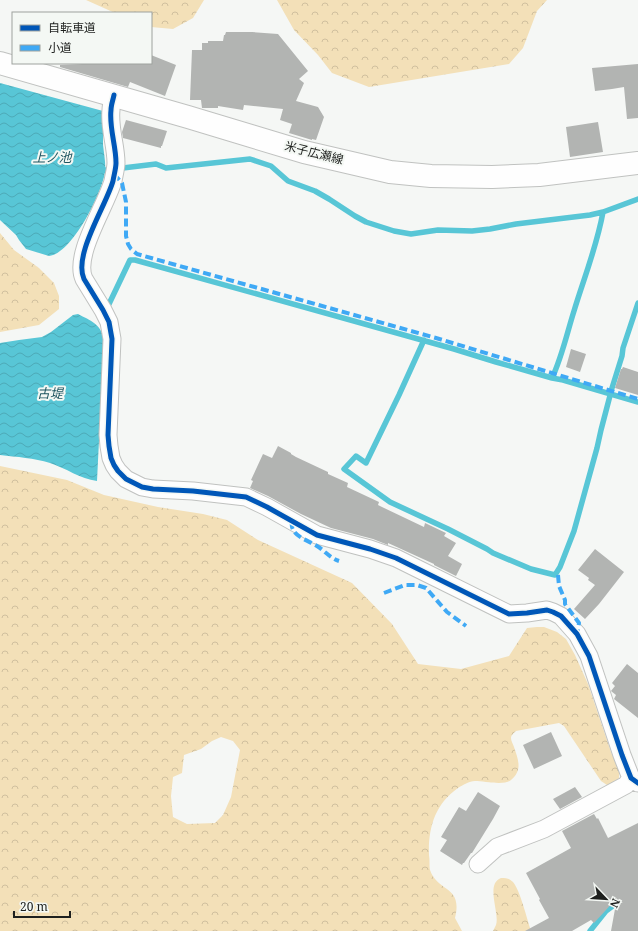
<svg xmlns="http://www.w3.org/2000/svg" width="638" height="931" font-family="'Noto Serif','Noto Sans JP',serif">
	<defs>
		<pattern id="forest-crowns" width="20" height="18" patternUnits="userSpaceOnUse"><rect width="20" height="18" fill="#f3e0b8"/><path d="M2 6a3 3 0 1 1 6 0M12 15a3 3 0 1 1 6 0" fill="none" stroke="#d0c09e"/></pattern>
		<pattern id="water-waves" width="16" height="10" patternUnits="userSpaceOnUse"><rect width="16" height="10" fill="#58c6d6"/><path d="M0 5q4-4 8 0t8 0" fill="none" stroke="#4caab7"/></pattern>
	</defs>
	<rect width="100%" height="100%" fill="#f5f7f5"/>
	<path fill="url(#forest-crowns)" fill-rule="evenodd" d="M86 0H204L193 18 173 29 151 27V13H115Z
		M277 0H547L537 11 523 48 509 64 369 87 332 73 318 55 294 30Z
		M0 233 14 250 39 268 54 283 59 296V309L39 325 0 332Z
		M0 466 67 480 104 495 158 507 203 514 227 520 258 540 352 583 392 624 418 664 461 669 509 656 527 628 537 627H544L557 632 566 639 575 655 588 684 611 752 619 771V778L616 782 611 785H607L601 781 568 732 564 726 559 723 516 731C514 733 511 735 511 738 511 741 513 744 514 747 518 759 523 770 511 780 504 786 484 781 475 781 469 781 463 785 458 788 435 804 428 828 429 855 430 860 429 866 430 870 438 893 463 885 455 918L462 931H0ZM221 737 233 741 240 750 231 797 223 815 215 823 187 824 173 817 171 796 173 777 182 773 184 755 201 749 212 741Z
		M501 878C506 878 509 878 513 882 520 890 527 919 531 931H493C494 929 495 927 496 925 500 913 485 884 501 878Z"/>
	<path fill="url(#water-waves)" d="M0 83 103 111C103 122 103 134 103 145 104 154 106 164 105 172 102 193 72 254 49 256L26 249 19 240 16 235 0 220Z
		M78 314C91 321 100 323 104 339L97 481C80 479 66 468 50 463 34 458 17 457 0 455V343L19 340 42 337 51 332 73 315Z"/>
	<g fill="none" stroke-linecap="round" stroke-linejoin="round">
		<path stroke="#58c6d6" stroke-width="5.5" d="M98 171 156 164 166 168 250 159 271 166 288 181 315 191 329 199 355 216 366 222 394 231 411 234 438 230 472 231 490 229 516 224 590 215 603 212 638 199
			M109 304 130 260H135L454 349 496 362 552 378 563 380 638 402
			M424 340 399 395 366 463 356 456 344 469 390 502 448 529 487 549 493 553 531 569 555 575 560 567 574 531 597 448 601 430 612 388 622 356 623 348 638 303
			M552 378C562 357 567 333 574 311 584 278 597 246 603 212
			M590 931 606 911 622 899"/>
	</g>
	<path fill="#b2b4b2" d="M226 32H252L278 34 308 71 299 79 304 83 296 101 318 107 324 117 316 140 312 139V140L289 133 292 124 280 120 283 109 244 105 243 110 218 106V108H202L201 100H190L192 50H202V43H208V41H223L224 35H225Z
		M151 55 176 65 165 96 130 82 128 87 60 67V65L105 63H151Z
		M638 64V118L627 119 624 87 612 89 595 91 592 68Z
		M126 120 167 131 162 146H161V148L123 138 122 132Z
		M598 122 603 152 570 157 566 127Z
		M571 349 586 354 580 372 566 367Z
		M623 367 638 372V395L615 388 621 369H622Z
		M278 446 291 453V454L296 457 328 472V474L348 483 347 487 379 502 378 505 382 507 424 527 425 523 446 533 444 536 456 543 448 556 462 564 456 576 434 565V564L388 543V545L373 539 331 528 301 514 268 496 250 488 253 481 251 480 263 454 272 458Z
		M595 549 624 572 599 604 585 619 574 609 595 585 588 580 589 578 578 570Z
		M627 664 638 673V718L614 699 616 695 611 691 615 686 612 683Z
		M551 732 562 756 534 769 523 745Z
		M575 787 582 797 560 809 553 799Z
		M478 792 500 806 493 819 472 853H471L464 863H463L462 865 440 851 447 840 441 837 459 807 466 811Z
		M594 814 597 819 598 818 608 838 638 823V931H611L617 898 594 923 591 920 572 931H525L549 918 539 900 540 899 526 873 571 848 562 831Z"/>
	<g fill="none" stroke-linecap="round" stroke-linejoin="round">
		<g stroke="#c0c2c0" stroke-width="19">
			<path id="minor" d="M114 95C113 100 111 105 111 110 109 128 116 145 116 163 116 168 114 175 113 181 106 206 73 255 84 279L103 310 109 322 112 339 108 435 109 446 111 458 114 465 118 471 126 479 142 487 153 489 193 491 246 497 267 507 317 535 370 549 396 558 509 614 527 613 547 610 553 612 561 616 577 634 589 656 622 755 631 778 638 783
				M478 864 497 847 544 829 626 785 631 778"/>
		</g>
		<g stroke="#c0c2c0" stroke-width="24">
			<path id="secondary" d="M0 63 188 117 251 136 304 152 390 172 431 176 492 177 539 175 638 163"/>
		</g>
		<use href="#minor" stroke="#fefefe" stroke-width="17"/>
		<use href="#secondary" stroke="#fefefe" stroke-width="22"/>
		<path stroke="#3fa9f5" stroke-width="4" stroke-dasharray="8 4" stroke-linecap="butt" d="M114 174 122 183 126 202V236L128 244 131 249 137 254 436 338 638 399
			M292 521C289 536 308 540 317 546 325 551 330 558 339 561
			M558 575 559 586 565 600V604L579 623 577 634
			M384 593 405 585H417L426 588 447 612 466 626"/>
		<g stroke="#f4f8f4" stroke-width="8">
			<path id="cycleway" d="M114 95C113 100 111 105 111 110 109 128 116 145 116 163 116 168 114 175 113 181 106 206 73 255 84 279L103 310 109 322 112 339 108 435 109 446 111 458 114 465 118 471 126 479 142 487 153 489 193 491 246 497 267 507 317 535 370 549 396 558 509 614 527 613 547 610 553 612 561 616 577 634 589 656 622 755 631 778 638 783"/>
		</g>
		<use href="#cycleway" stroke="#0057b8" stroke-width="5"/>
	</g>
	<g text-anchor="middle" stroke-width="4" stroke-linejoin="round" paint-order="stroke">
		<g font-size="12" fill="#1e201e" stroke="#f4f8f4">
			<text transform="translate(314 153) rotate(14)" y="4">米子広瀬線</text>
		</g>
		<g font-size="13" font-style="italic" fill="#1d545f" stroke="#f4f8f4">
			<text x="52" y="162">上ノ池</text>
			<text x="50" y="398">古堤</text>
		</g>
	</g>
	<rect x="12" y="12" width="140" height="52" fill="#f4f8f4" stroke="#9ea29e"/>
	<rect x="20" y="25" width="20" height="6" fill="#0057b8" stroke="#9ea29e"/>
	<text x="48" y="32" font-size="12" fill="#1e201e">自転車道</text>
	<rect x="20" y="45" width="20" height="6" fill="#3fa9f5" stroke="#9ea29e"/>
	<text x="48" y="52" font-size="12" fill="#1e201e">小道</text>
	<g transform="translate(606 899) rotate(115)" stroke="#f4f8f4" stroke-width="3" paint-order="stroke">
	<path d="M0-3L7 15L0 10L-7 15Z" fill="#1e201e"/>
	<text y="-6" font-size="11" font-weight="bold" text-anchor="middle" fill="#1e201e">N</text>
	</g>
	<path d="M14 911v6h56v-6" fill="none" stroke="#1e201e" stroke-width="2"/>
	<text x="20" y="911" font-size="12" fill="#1e201e" stroke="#f4f8f4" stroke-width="3" paint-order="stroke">20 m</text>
</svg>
